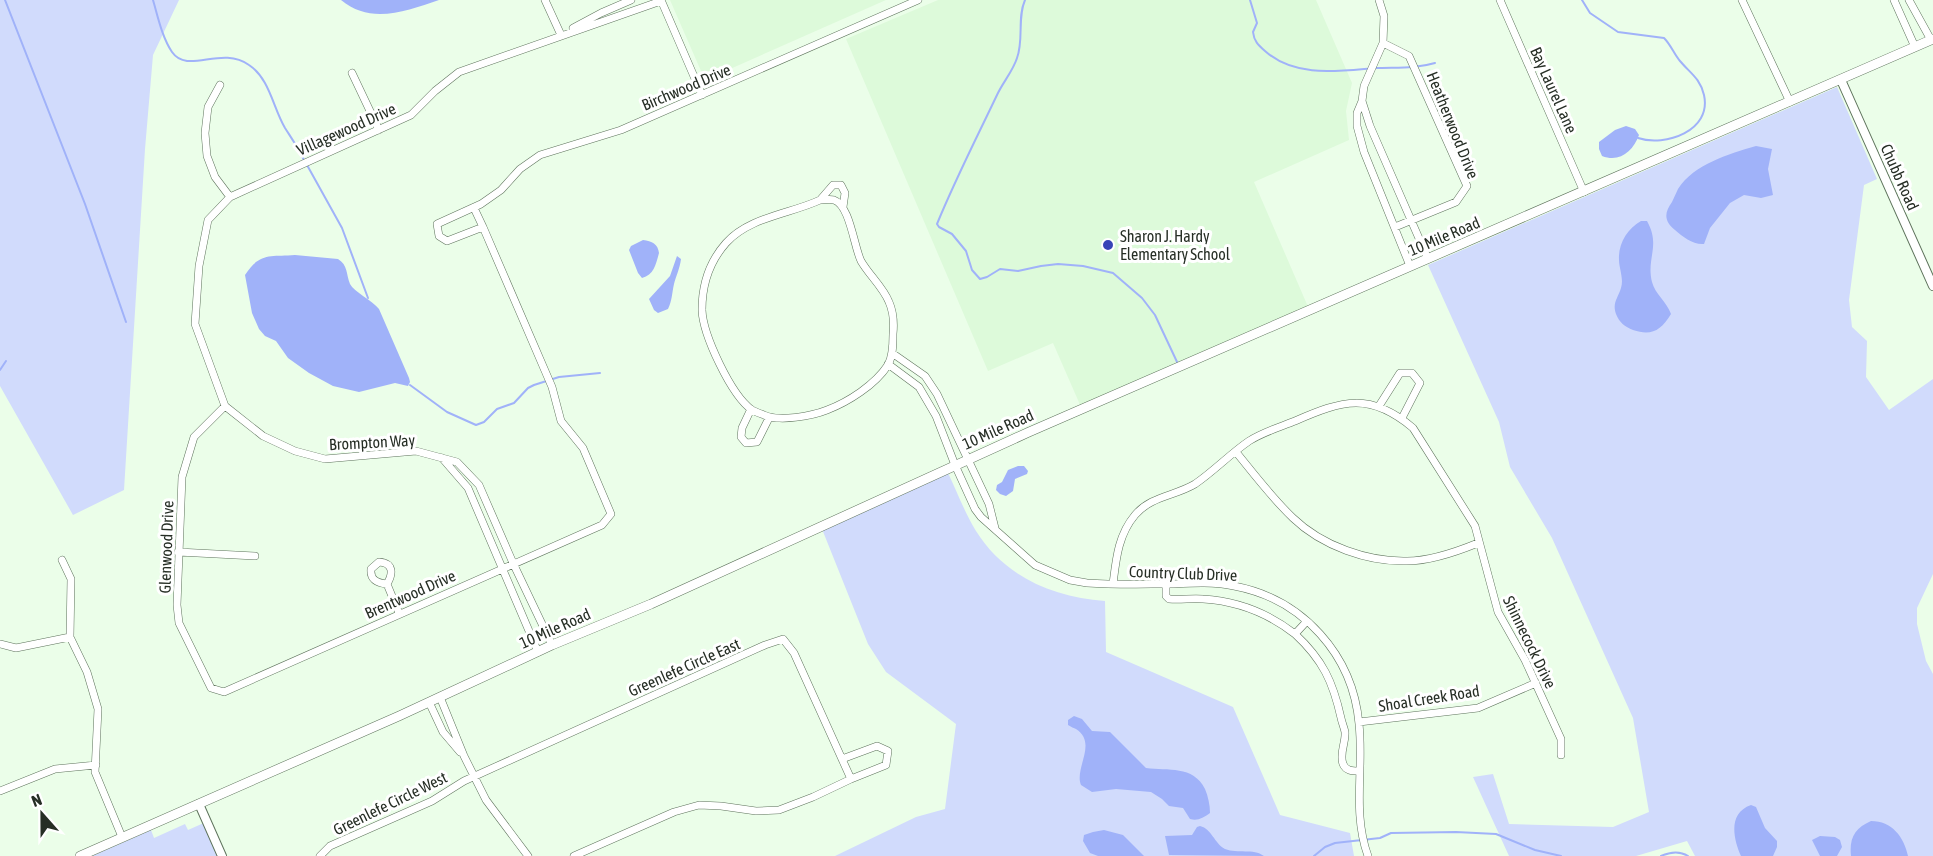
<svg xmlns="http://www.w3.org/2000/svg" width="1933" height="856" font-family="'Asap Condensed',sans-serif">
	<rect width="100%" height="100%" fill="#ebfee9"/>
	<path fill="#ddfada" d="M670 0H886L712 77 706 76 701 71Z
		M938 0H1316L1352 83 1346 111 1349 140 1254 182 1309 309 1081 407 1053 343 988 371 846 39Z"/>
	<path fill="#d1dbfc" d="M0 0H179L153 55 145 149 124 490 73 515 0 386Z
		M1837 87 1877 179 1864 185 1849 300 1852 327 1867 341 1866 377 1889 410 1933 379V574L1917 608V624L1926 661 1933 674V856H1695L1687 841 1636 856H1509L1473 777 1493 774 1509 824 1613 827 1649 812 1633 718 1552 538 1510 467 1499 422 1428 265Z
		M948 473C957 492 965 513 976 531 1005 577 1053 597 1105 601L1106 652 1233 707 1280 815 1350 833 1354 856H835L916 817 945 809 956 724 886 672 868 644 822 529Z
		M206 822 221 856H92L151 830 154 838 185 824 188 830Z"/>
	<path fill="#a0b2f9" d="M341 0H439C406 11 371 25 341 0Z
		M1626 126 1635 129 1639 135C1633 151 1620 163 1602 156L1599 149V142L1615 130Z
		M1756 146 1772 149 1768 169 1773 195 1761 198 1744 195 1730 203 1710 228 1704 244C1693 245 1683 237 1675 230 1664 221 1664 213 1672 202 1674 198 1676 193 1678 189 1694 164 1729 154 1756 146Z
		M1641 221H1647C1661 246 1646 258 1652 282 1655 294 1667 302 1671 314 1661 331 1651 336 1633 330 1625 327 1619 322 1616 314 1612 303 1618 298 1621 288 1624 279 1619 268 1619 260 1618 244 1627 229 1641 221Z
		M643 240C652 241 658 244 659 253 656 264 654 275 642 278L638 273 629 250 631 246Z
		M295 255 338 259C348 265 346 274 350 284 354 292 372 300 379 309L409 378 410 382 408 386 395 383 359 392 333 386 309 373 288 358 276 341 265 336 259 329 252 313 245 275C260 252 270 257 295 255Z
		M677 256 681 259C680 268 676 276 674 284 672 293 672 301 668 309L658 313 654 310 649 299 670 276Z
		M1018 466H1024L1028 471 1027 474 1015 479 1013 491 1006 496 1000 494 996 490 997 485 1002 482 1008 470Z
		M1074 716 1082 719 1092 731 1110 732 1146 768C1168 771 1193 765 1205 789 1208 796 1210 805 1210 813 1203 818 1198 821 1190 819L1183 808 1169 806 1162 799 1151 792 1116 789 1092 792 1081 785C1074 768 1098 743 1076 729 1074 728 1071 727 1068 725V720Z
		M1751 805 1756 807 1765 828 1777 841V847L1773 856H1741C1733 838 1728 813 1751 805Z
		M1871 821C1892 821 1904 837 1908 856H1851C1849 838 1855 828 1871 821Z
		M1200 826C1212 829 1214 843 1225 849 1238 854 1253 848 1264 856L1169 855 1165 836 1192 835 1197 827Z
		M1104 830 1123 835 1144 856H1098L1090 853 1083 841 1084 835 1093 832Z
		M1820 836 1835 837 1840 840 1842 847 1837 856H1820L1812 840Z"/>
	<g fill="none" stroke-linecap="round" stroke-linejoin="round">
		<path stroke="#a0b2f9" stroke-width="2" d="M5 0 85 204 126 322
			M153 0C158 17 162 37 172 52 188 75 221 45 249 65 270 79 273 108 285 128 292 139 299 149 304 160
			M1025 0C1017 18 1024 39 1017 58 1013 71 1003 82 997 95 977 137 955 180 937 224L939 227 952 234 966 251 972 270 980 279 987 277 1000 269 1018 271 1041 266 1058 264 1083 266 1113 273 1142 298 1155 315 1178 364
			M1250 0 1257 23 1253 32C1254 41 1258 45 1265 51 1295 78 1338 71 1375 68 1396 67 1415 69 1435 63
			M1582 0 1590 13 1618 32 1664 38C1671 45 1674 54 1680 61 1690 73 1700 78 1704 95 1712 131 1665 147 1638 138
			M307 165 342 228 368 298
			M0 370 6 361
			M410 385 447 412 476 425 484 422 497 409 514 403 528 388 534 385 559 377 600 373
			M1314 856 1325 847 1335 843 1380 838 1391 833 1456 832 1496 834 1535 850 1561 856
			M1661 856C1670 852 1680 851 1688 856"/>
		<g stroke="#5e735c" stroke-width="8">
			<path id="minor" d="M545 0 561 35
				M661 0 702 95
				M1379 0 1384 16 1383 43 1364 86 1362 101 1357 113V126L1364 152 1410 266
				M1500 0 1584 192
				M1742 0 1790 102
				M1894 0 1915 47
				M1909 0 1931 40
				M573 28 601 13 631 0
				M1383 43 1409 56 1467 186 1456 202 1395 227
				M352 73 379 130
				M220 85 208 107 205 133 207 156 215 177 230 197
				M1362 101 1370 126 1428 259
				M820 200C824 200 830 199 834 200 850 205 854 247 861 261 869 275 883 287 889 302 893 311 894 324 893 334 893 344 893 356 888 365 875 385 848 402 827 410 812 416 779 422 764 415 761 414 756 412 752 410 731 395 703 335 702 310 702 285 710 261 726 243 749 217 790 214 820 200Z
				M820 200 833 185H841L845 193 843 207
				M474 208 483 227
				M892 353 925 376 937 394 989 504 995 528
				M888 364 919 387 936 416 955 465 975 509 981 517 1035 565 1070 580 1087 583C1116 585 1145 584 1174 584 1194 583 1214 582 1234 586 1303 599 1353 655 1359 724 1364 769 1352 812 1368 856
				M225 406 194 437 182 477 177 605 179 623 211 688 224 692 602 525 611 514 583 448 561 421 552 387 483 227 447 241 439 236 437 224 481 204 501 190 520 169 540 155 621 130 918 0
				M1379 406 1400 373H1412L1420 383 1402 418
				M751 409 742 428 741 437 746 443 757 442 769 418
				M1236 452C1254 474 1272 498 1293 518 1322 546 1368 562 1407 561 1431 561 1456 552 1478 543
				M442 458 468 488 538 652
				M178 552 255 556
				M62 560 71 579 70 637 87 672 98 709 95 772 122 837
				M379 562C394 563 393 574 387 584 377 583 370 580 371 569Z
				M387 584 399 613
				M1113 584C1116 560 1118 535 1135 515 1151 496 1175 496 1195 484 1214 471 1230 454 1249 441 1263 432 1280 427 1295 421 1343 400 1370 392 1413 428L1475 526 1498 612 1525 660 1561 739V755
				M1166 584V596L1169 599C1181 600 1192 598 1203 599 1237 601 1268 613 1295 634L1307 621
				M1295 634C1323 660 1333 682 1341 718 1342 723 1344 727 1345 732 1346 743 1339 753 1343 764 1346 771 1352 771 1359 771
				M0 644 16 648 70 637
				M552 645 513 563 479 485 457 462 416 451 325 459 295 451 263 436 225 406 195 324 199 266 208 220 230 197 411 115 435 91 459 72 661 1
				M440 697 464 756 486 800 528 856
				M429 702 443 732 460 752
				M1359 722 1478 708 1536 683
				M842 759 877 746 888 751 886 765 851 779
				M0 791 55 769 96 765
				M320 856 330 846 432 801 464 781 765 645 783 639 794 653 851 779 813 797 779 810 756 811 721 806 699 805 674 812 574 856"/>
		</g>
		<g stroke="#5e735c" stroke-width="10">
			<path id="tertiary" d="M1841 80 1933 286
				M199 804 222 856"/>
		</g>
		<g stroke="#5e735c" stroke-width="10">
			<path id="secondary" d="M80 856 399 716 552 645 651 604 1029 432 1933 39"/>
		</g>
		<use href="#minor" stroke="#fff" stroke-width="7"/>
		<use href="#tertiary" stroke="#fff" stroke-width="8"/>
		<use href="#secondary" stroke="#fff" stroke-width="9"/>
	</g>
	<circle fill="#3844b7" stroke="#fff" stroke-width="2" cx="1108" cy="245" r="6"/>
	<g text-anchor="middle" stroke-width="6" stroke-linejoin="round" paint-order="stroke">
		<g font-size="16" fill="#262e25" stroke="#fff">
			<text transform="translate(686 87) rotate(-23)" y="6">Birchwood Drive</text>
			<text transform="translate(1554 90) rotate(66)" y="6">Bay Laurel Lane</text>
			<text transform="translate(1453 125) rotate(68)" y="6">Heatherwood Drive</text>
			<text transform="translate(346 129) rotate(-24)" y="6">Villagewood Drive</text>
			<text transform="translate(1900 177) rotate(66)" y="6">Chubb Road</text>
			<text transform="translate(1444 236) rotate(-23)" y="6">10 Mile Road</text>
			<text transform="translate(998 429) rotate(-24)" y="6">10 Mile Road</text>
			<text transform="translate(372 442) rotate(-3)" y="6">Brompton Way</text>
			<text transform="translate(166 547) rotate(-88)" y="6">Glenwood Drive</text>
			<text transform="translate(1183 573) rotate(2)" y="6">Country Club Drive</text>
			<text transform="translate(410 594) rotate(-24)" y="6">Brentwood Drive</text>
			<text transform="translate(555 628) rotate(-24)" y="6">10 Mile Road</text>
			<text transform="translate(1530 642) rotate(64)" y="6">Shinnecock Drive</text>
			<text transform="translate(684 667) rotate(-24)" y="6">Greenlefe Circle East</text>
			<text transform="translate(1429 698) rotate(-9)" y="6">Shoal Creek Road</text>
			<text transform="translate(390 803) rotate(-26)" y="6">Greenlefe Circle West</text>
		</g>
		<g font-size="16" fill="#262e25" stroke="#fff" text-anchor="start">
			<text x="1120" y="242">Sharon J. Hardy<tspan x="1120" dy="18">Elementary School</tspan></text>
		</g>
	</g>
	<g transform="translate(42 814) rotate(339)" stroke="#ffffff" stroke-width="4.5" paint-order="stroke">
	<path d="M0-4.5L10 22L0 15L-10 22Z" fill="#262e25"/>
	<text y="-9" font-size="16" font-weight="bold" text-anchor="middle" fill="#262e25">N</text>
	</g>
</svg>
